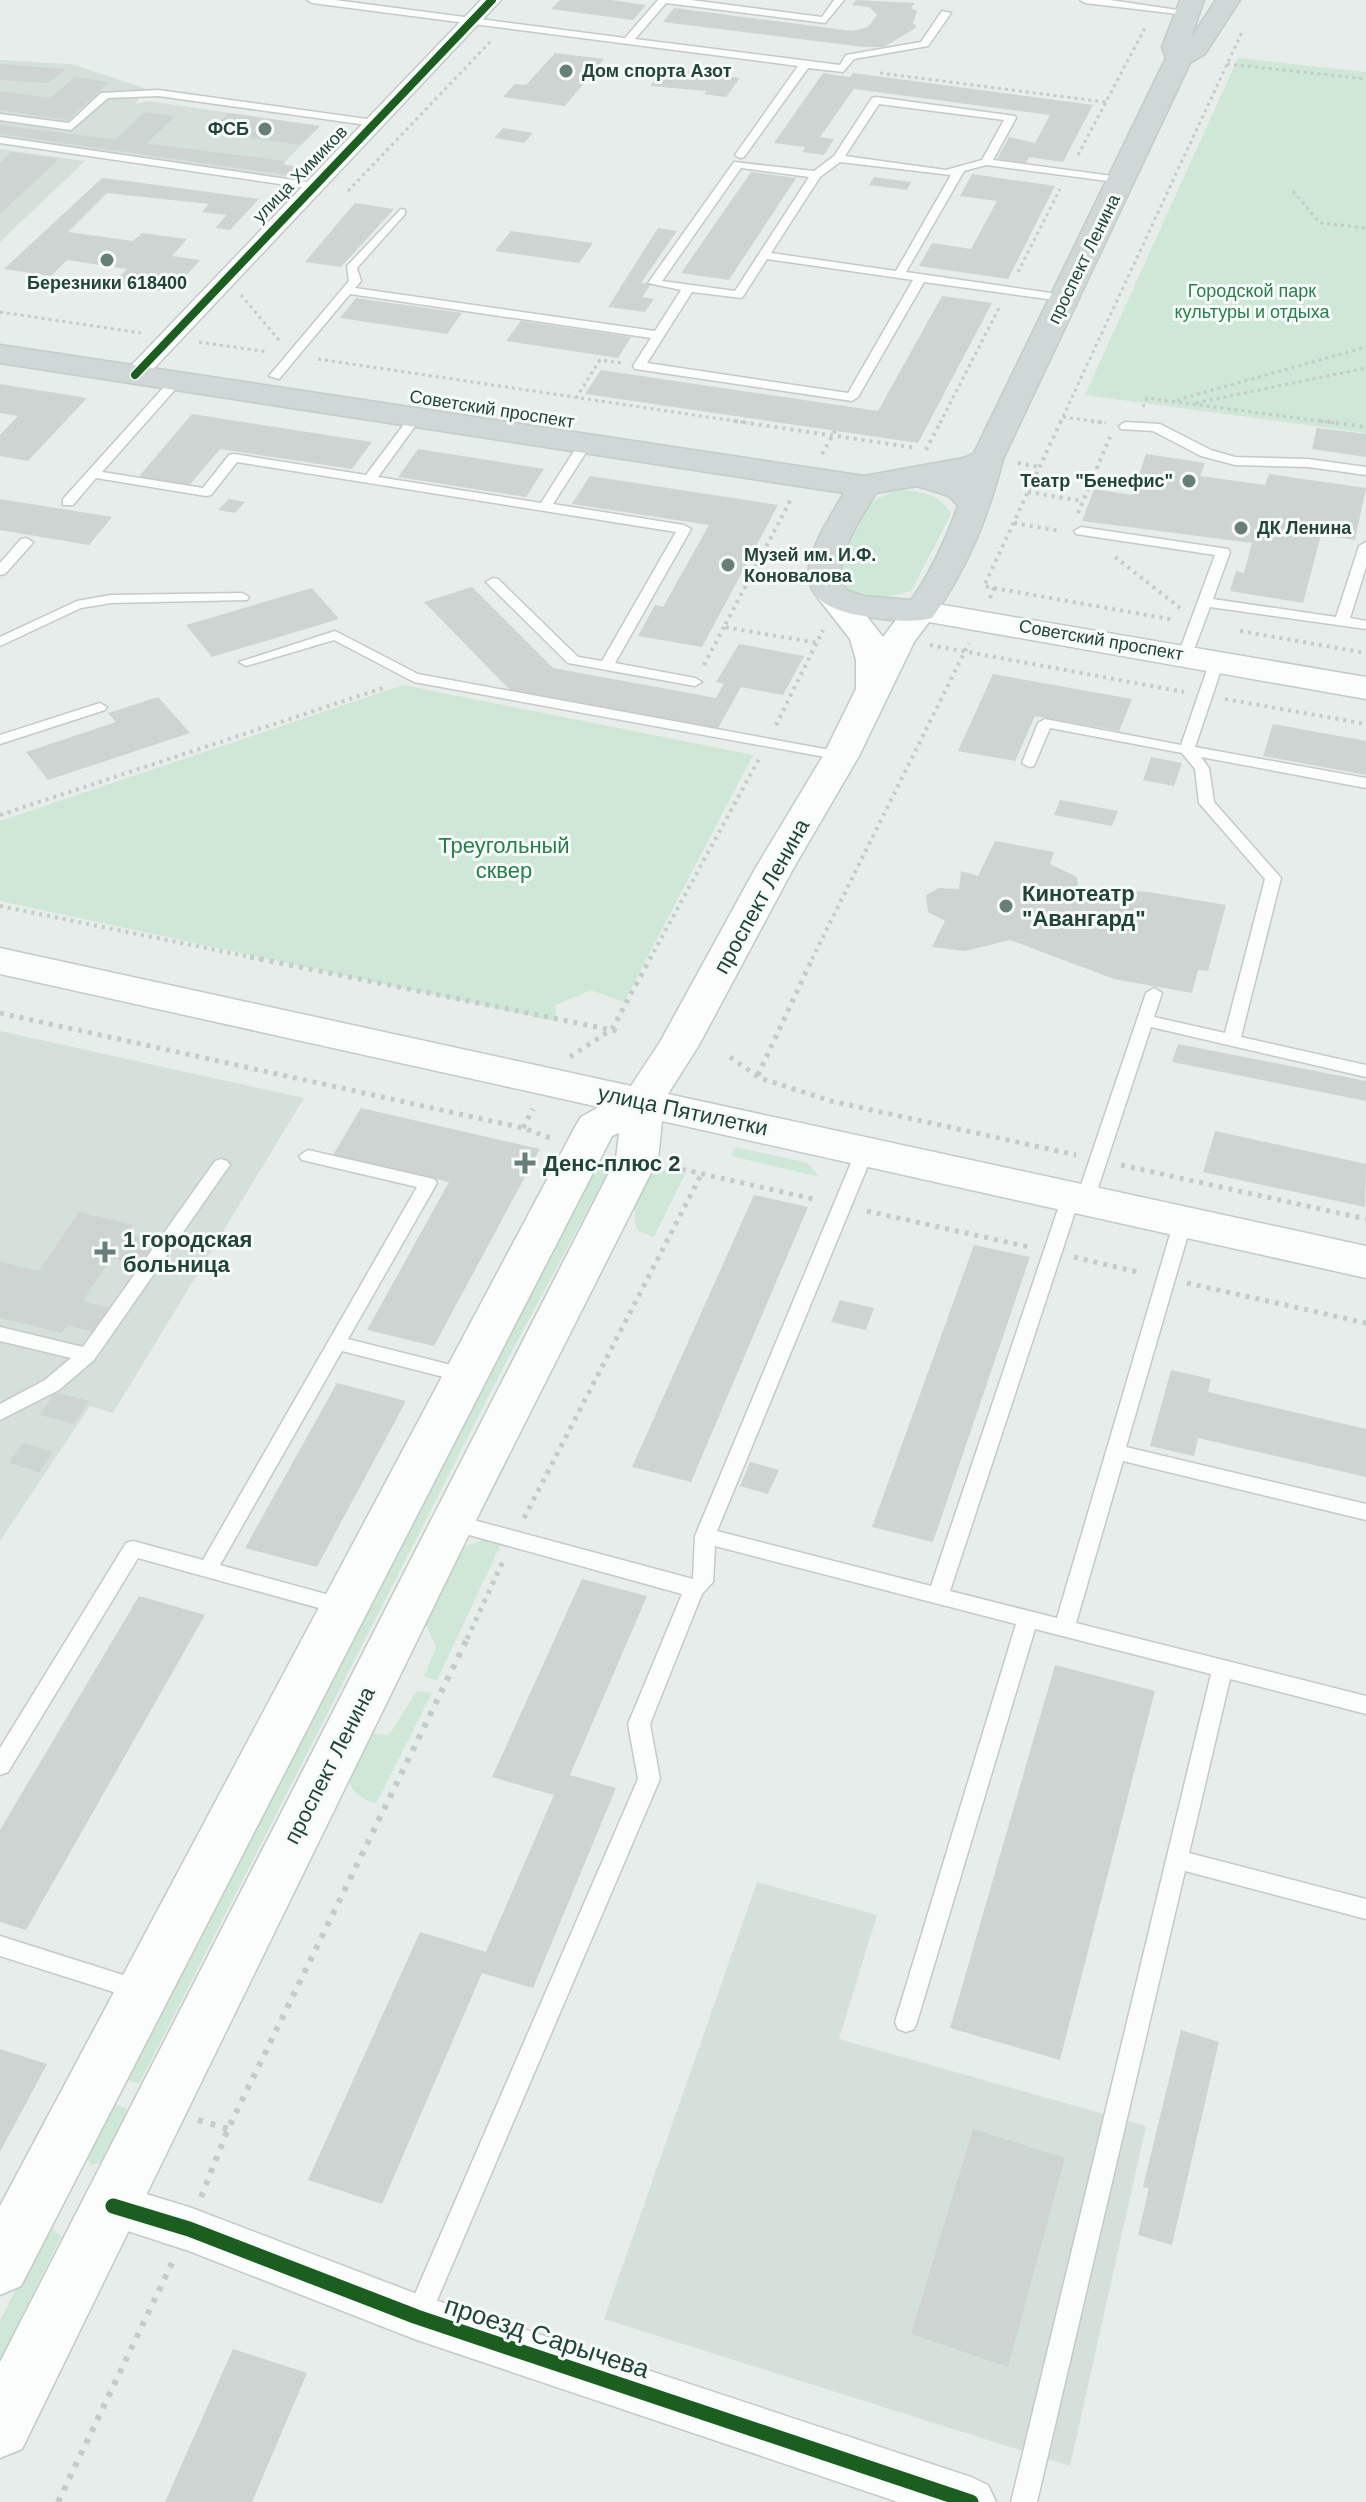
<svg xmlns="http://www.w3.org/2000/svg" width="1366" height="2502" font-family="Arial,sans-serif">
	<rect width="100%" height="100%" fill="#e7edea"/>
	<path fill="#d5e0da" d="M0 60 71 64 144 88 136 104 148 101 320 126 283 164 296 167 280 183 0 142Z
		M0 149 85 161 0 242Z
		M0 1031 304 1098 113 1413 90 1406 0 1541Z
		M757 1882 877 1915 839 2039 1146 2126 1070 2466 604 2319Z"/>
	<path fill="#cfe7d7" d="M1238 58 1366 72V433L1085 395Z
		M906 490C926 493 941 495 951 514L911 591C885 599 867 598 841 587L834 571C854 531 857 496 906 490Z
		M403 685 753 755 624 1002 591 990 556 1005 555 1021 0 901V821Z
		M736 1147 807 1163 820 1177 731 1156Z
		M601 1155 615 1159 507 1360 139 2084 124 2078Z
		M651 1168 685 1174 654 1237 638 1231C628 1209 642 1188 651 1168Z
		M483 1540 501 1544 437 1680 424 1677 436 1647 423 1618 457 1549Z
		M417 1691 432 1693 376 1804C331 1787 353 1764 369 1733L389 1735Z
		M111 2103 127 2109 103 2161 91 2165 86 2156Z
		M53 2229 61 2237 0 2360V2321L42 2238Z"/>
	<path fill="#ced4d2" d="M560 0H610L646 5 633 20 551 9Z
		M856 0 915 3 911 8 917 11 913 23 917 27 884 47H864L663 22 674 8 852 31 868 27 877 15 869 7 852 5Z
		M555 53 604 59 565 106 503 97 515 84 526 85Z
		M0 64 66 69 48 83 0 80Z
		M665 68 740 78 726 97 704 94 707 91 650 86Z
		M823 73 850 77 853 73 1093 105 1063 162 1029 157 1026 163 997 159 1009 137 1035 143 1050 115 854 89 820 137 834 139 824 155 802 152 805 147 774 143Z
		M75 77 109 82 68 120 0 110V91L50 98Z
		M144 112 175 116 146 144 115 140Z
		M229 113 320 126 301 145 209 132Z
		M0 125 286 161 283 164 296 167 288 175 0 134Z
		M503 128 533 133 524 143 494 138Z
		M12 152 59 159 0 214V163Z
		M751 172 796 178 729 280 681 273Z
		M972 174 1055 186 1008 279 919 266 932 243 971 249 997 201 960 196Z
		M874 177 911 182 907 190 869 185Z
		M102 178 120 180 259 199 230 230 215 228 227 215 202 212 209 204 107 193 68 232 133 241 142 233 187 239 172 256 200 260 185 277 178 276 163 291 113 284 127 269 67 260 51 276 4 269Z
		M355 203 394 209 341 267 305 262Z
		M658 228 677 231 641 283 651 284 642 297 654 299 645 312 608 307Z
		M511 231 593 243 579 263 495 251Z
		M942 296 992 303 918 443 585 394 601 370 878 411Z
		M356 298 462 313 447 334 340 318Z
		M521 321 631 337 618 358 506 341Z
		M0 384 87 398 28 461 0 456V435L18 416 0 413Z
		M192 414 372 442 352 469 220 449 187 488 136 480Z
		M1317 428 1366 434V457L1312 449Z
		M418 449 544 469 526 497 398 477Z
		M1146 454 1205 463 1200 476 1265 485 1269 474 1366 488 1355 540 1321 535 1303 603 1230 591 1236 571 1244 573 1252 543 1082 521 1094 489 1132 495Z
		M590 476 778 505 702 647 638 636 655 605 663 607 709 525 572 504Z
		M0 499 112 517 89 545 0 530Z
		M229 499 245 502 235 513 218 510Z
		M472 587 553 668 716 698 724 684 716 682 739 644 804 656 783 695 741 687 717 730 512 692 424 602Z
		M312 588 339 619 212 657 186 625Z
		M993 674 1132 699 1119 731 1035 716 1015 761 958 751Z
		M158 697 190 733 48 780 26 752 116 722 108 713Z
		M1273 724 1366 741V775L1263 756Z
		M1151 757 1182 763 1174 786 1143 780Z
		M1060 800 1118 811 1112 826 1054 815Z
		M995 841 1054 852 1050 864 1077 877 1078 887 1148 892 1226 905 1208 971 1198 970 1192 993 1114 979 1010 940 965 951 932 947 945 921 928 912 926 895 939 888 959 889 961 871 978 876Z
		M1178 1044 1366 1081V1101L1172 1062Z
		M361 1108 540 1149 434 1346 367 1330 449 1182 333 1155Z
		M1215 1131 1366 1164 1365 1207 1203 1172Z
		M754 1195 808 1207 691 1482 632 1467Z
		M79 1212 133 1225 126 1234 155 1241 140 1265 111 1258 83 1301 112 1308 96 1333 67 1325 62 1333 0 1318V1262L39 1271Z
		M974 1245 1030 1257 933 1542 872 1527Z
		M840 1300 874 1308 866 1330 831 1322Z
		M1171 1370 1211 1379 1208 1392 1366 1429V1477L1198 1438 1194 1456 1150 1446Z
		M337 1383 406 1401 317 1567 245 1548Z
		M55 1392 89 1401 74 1424 40 1415Z
		M23 1443 53 1452 39 1472 9 1463Z
		M750 1462 779 1470 768 1494 740 1486Z
		M582 1579 647 1596 570 1775 616 1788 533 1988 482 1973 382 2204 308 2180 420 1932 486 1952 554 1795 492 1777Z
		M139 1596 205 1615 26 1930 0 1922V1830Z
		M1055 1665 1155 1691 1060 2060 950 2028Z
		M1181 2030 1219 2042 1172 2245 1138 2235 1149 2188 1143 2187Z
		M0 2049 47 2064 0 2152Z
		M973 2129 1065 2158 1008 2367 911 2334Z
		M233 2349 307 2373 252 2502H165Z"/>
	<g fill="none" stroke-linecap="round" stroke-linejoin="round">
		<g stroke="#c4cac8" stroke-width="3">
			<path id="lane" d="M307 0H335L625 38 658 0H691L822 17 834 0H844L825 23 666 3 635 39 840 65 846 55 921 42 942 11 951 13 928 46 854 59 843 72 808 68 744 157 740 158 735 155 798 66 312 3Z
				M1080 0H1110L1191 12 1186 15 1085 3Z
				M158 90 374 120 379 123 374 126 158 96 108 98 71 130 0 120V114L69 123 101 93Z
				M876 97 1015 116 1016 118 993 160 1127 178V182L1123 183 986 165 964 171 906 272 1065 295 1071 299 1069 302 924 282 858 397 852 401 635 369 633 366 651 338 350 294 279 379 269 376 349 281 347 266 401 209 405 210V214L357 268 361 281 355 288 655 331 681 290 648 283 734 162 814 171 834 156 872 98ZM879 104 1004 120 982 160 946 170 845 156ZM840 162 951 175 896 271 771 253 820 177ZM741 168 809 177 735 291 662 281ZM767 259 913 280 848 393 647 363 692 292 742 298Z
				M0 137 314 183 320 186 314 189 0 143Z
				M176 377 180 378V384L102 472 203 488 229 455 234 454 366 475 411 415 415 414 421 418 378 477 541 503 581 440H591L592 443 553 504 684 525 691 529 615 663 695 678 702 682 695 686 568 663 486 582 493 578 498 579 578 657 602 661 676 532 237 462 211 495 206 496 96 478 73 505H63V499L172 378Z
				M1125 422 1160 424 1211 450 1235 457 1308 459 1366 467V475L1308 467 1235 465 1201 456 1153 431 1121 429 1119 426Z
				M1081 527 1228 549 1230 552 1213 599 1336 617 1359 546 1366 542V567L1350 618 1366 621V629L1210 607 1192 655 1185 659 1180 658 1178 655 1215 555 1076 534 1074 531Z
				M26 538 33 542 31 545 5 574 0 575V563L21 539Z
				M242 593 249 597 247 600 111 603 81 608 0 646V637L77 601 111 595Z
				M335 631 418 674 841 752 848 756 841 760 414 682 334 640 246 666 239 662Z
				M1217 657 1224 661 1195 747 1366 778V788L1201 757 1209 768 1214 802 1281 878 1241 1037 1366 1065V1077L1151 1027 1094 1200 1085 1206 1078 1203 950 1591 1057 1618 1174 1221 1177 1217H1189L1192 1221 1126 1447 1366 1504V1520L1123 1461 1076 1623 1366 1696V1714L1230 1679 1189 1853 1366 1899V1919L1185 1871 1037 2502H1011L1211 1674 1035 1629 917 2022 914 2029 906 2032 898 2029 895 2022 1016 1624 715 1546 713 1582 702 1594 650 1724 660 1779 426 2326 417 2329 408 2326 405 2317 638 1779 628 1724 682 1594 451 1530 444 1527 441 1522 444 1517 451 1514 693 1579 695 1536 856 1151 865 1145 874 1151 717 1531 931 1586 1062 1197 1071 1191 1078 1194 1146 993 1154 988 1162 993 1154 1017 1225 1033 1265 879 1199 803 1195 769 1182 753 1050 728 1034 766 1029 767 1022 763 1038 723 1045 719 1181 745 1210 661Z
				M100 703 107 707 105 710 0 744V735Z
				M308 1150 434 1179 437 1183 348 1339 463 1368 470 1370 472 1375 470 1380 463 1382 342 1351 220 1565 351 1601 354 1607 351 1613 344 1615 138 1558 8 1772 0 1775V1748L126 1543 133 1541 203 1560 417 1187 302 1160 299 1156Z
				M221 1159 227 1161 230 1165 227 1169 94 1360 59 1390 0 1420V1404L45 1380 71 1358 0 1341V1327L83 1347 215 1161Z
				M0 1936 142 1981 150 1984 153 1991 150 1998 142 2001 0 1956Z"/>
		</g>
		<g stroke="#c4cac8" stroke-width="3">
			<path id="street" d="M481 0H501L143 380H127L123 375 127 370Z
				M113 2184 189 2207 417 2294 971 2477 988 2485 996 2502H898L417 2340 189 2251 97 2221 90 2206 97 2191Z"/>
		</g>
		<g stroke="#c2cbc7" stroke-width="3">
			<path id="secondary" d="M835 588 847 591 883 637 908 604 920 601 1366 677V699L929 622 914 642 859 756 793 869 699 1045 668 1094 1366 1246V1278L662 1121 658 1159 475 1522 22 2449 0 2458V2362L616 1159 619 1133 612 1136 21 2286 0 2295V2206L575 1127 581 1117 599 1107 0 974V948L631 1086 660 1042 755 869 823 756 856 689V660L850 639 818 598 823 591Z"/>
		</g>
		<g stroke="#c2ccc9" stroke-width="3">
			<path id="primary" d="M1180 0H1204L1191 38 1216 0H1240L1205 54 1190 63 1003 459C988 517 968 568 932 618 909 624 881 619 858 615 774 599 816 541 844 493L0 363V345L864 476 964 458 974 453 1166 58 1162 47ZM917 486 949 496 958 506C946 539 932 571 911 600L863 596 846 590C828 562 862 517 876 493Z"/>
		</g>
		<path stroke="#c2ccca" stroke-width="3" stroke-dasharray="3 4" stroke-linecap="butt" d="M1227 64 1366 79
			M880 73 1105 102
			M1078 155 1146 26
			M348 191 490 42
			M1293 191 1320 223 1366 228
			M1018 272 1060 189
			M241 295 279 340
			M0 312 141 333
			M199 342 268 352
			M318 359 748 423
			M576 398 600 360 622 363
			M1177 400 1366 347
			M1196 403 1366 368
			M1143 407 1147 398 1335 423
			M1063 417 1106 423
			M940 423 1000 306
			M1060 423 1243 30"/>
		<path stroke="#c2ccca" stroke-width="4" stroke-dasharray="3 5" stroke-linecap="butt" d="M735 421 917 448
			M1091 421 1106 423
			M1320 421 1366 427
			M926 450 941 421
			M822 454 835 431
			M1018 463 1040 467
			M1028 492 1082 501
			M790 501 724 627 818 643
			M1078 513 1110 437
			M1014 523 1060 531
			M1115 557 1180 608
			M994 588 1175 620
			M990 598 994 588 984 586 1061 421
			M1240 631 1366 653
			M930 645 1184 692
			M704 665 724 627
			M1225 699 1366 724
			M776 725 823 630
			M0 815 386 687
			M0 906 260 959
			M650 959 759 759
			M812 959 969 643"/>
		<path stroke="#c2ccca" stroke-width="5" stroke-dasharray="4 6" stroke-linecap="butt" d="M250 957 622 1032
			M0 1013 523 1128 553 1139
			M570 1057 612 1029 651 957
			M730 1057 760 1078 831 1101 1076 1155
			M758 1075 813 957
			M523 1128 533 1109
			M1121 1165 1366 1219
			M672 1167 818 1200
			M867 1211 1029 1247
			M1074 1257 1142 1273
			M1187 1283 1366 1323
			M524 1518 701 1175
			M467 1639 504 1559"/>
		<path stroke="#c2ccca" stroke-width="6" stroke-dasharray="5 8" stroke-linecap="butt" d="M198 2120 228 2129
			M201 2197 228 2129 468 1637
			M58 2502 173 2261"/>
		<use href="#lane" fill="#fbfcfc" fill-rule="evenodd"/>
		<use href="#street" fill="#fbfcfc" fill-rule="evenodd"/>
		<use href="#secondary" fill="#fbfcfc" fill-rule="evenodd"/>
		<use href="#primary" fill="#cfd8d6" fill-rule="evenodd"/>
		<g stroke="#f6fbf9" stroke-width="11">
			<path id="cycleway-far1" d="M135 375 492 0"/>
		</g>
		<g stroke="#f6fbf9" stroke-width="20">
			<path id="cycleway" d="M113 2206 189 2229 417 2317 971 2502"/>
		</g>
		<use href="#cycleway-far1" stroke="#1b5e20" stroke-width="8"/>
		<use href="#cycleway" stroke="#1b5e20" stroke-width="15"/>
	</g>
	<g fill="#677f78" stroke="#f6fbf9" stroke-width="3">
		<circle cx="566" cy="71" r="8"/>
		<circle cx="265" cy="129" r="8"/>
		<circle cx="107" cy="260" r="8"/>
		<circle cx="1189" cy="481" r="8"/>
		<circle cx="1241" cy="528" r="8"/>
		<circle cx="728" cy="565" r="8"/>
		<circle cx="1006" cy="906" r="8"/>
		<path d="M521 1151h8v8h8v8h-8v8h-8v-8h-8v-8h8z"/>
		<path d="M101 1240h8v8h8v8h-8v8h-8v-8h-8v-8h8z"/>
	</g>
	<g text-anchor="middle" stroke-width="6" stroke-linejoin="round" paint-order="stroke">
		<g font-size="18" font-weight="bold" fill="#22443b" stroke="#f6fbf9" text-anchor="start">
			<text x="582" y="77">Дом спорта Азот</text>
			<text x="249" y="135" text-anchor="end">ФСБ</text>
			<text x="107" y="289" text-anchor="middle">Березники 618400</text>
			<text x="1173" y="487" text-anchor="end">Театр "Бенефис"</text>
			<text x="1257" y="534">ДК Ленина</text>
			<text x="744" y="561">Музей им. И.Ф.<tspan x="744" dy="21">Коновалова</tspan></text>
		</g>
		<g font-size="18" fill="#22443b" stroke="#f6fbf9">
			<text transform="translate(300 174) rotate(-46)" y="6">улица Химиков</text>
			<text transform="translate(1084 259) rotate(-64)" y="6">проспект Ленина</text>
			<text transform="translate(492 409) rotate(9)" y="6">Советский проспект</text>
			<text transform="translate(1101 640) rotate(10)" y="6">Советский проспект</text>
		</g>
		<g font-size="18" fill="#287f4b" stroke="#f6fbf9">
			<text x="1252" y="297">Городской парк<tspan x="1252" dy="21">культуры и отдыха</tspan></text>
		</g>
		<g font-size="22" fill="#287f4b" stroke="#f6fbf9">
			<text x="504" y="853">Треугольный<tspan x="504" dy="25">сквер</tspan></text>
		</g>
		<g font-size="22" font-weight="bold" fill="#22443b" stroke="#f6fbf9" text-anchor="start">
			<text x="1022" y="901">Кинотеатр<tspan x="1022" dy="25">"Авангард"</tspan></text>
			<text x="543" y="1171">Денс-плюс 2</text>
			<text x="123" y="1247">1 городская<tspan x="123" dy="25">больница</tspan></text>
		</g>
		<g font-size="22" fill="#22443b" stroke="#f6fbf9">
			<text transform="translate(761 896) rotate(-61)" y="8">проспект Ленина</text>
			<text transform="translate(683 1110) rotate(12)" y="8">улица Пятилетки</text>
			<text transform="translate(329 1765) rotate(-63)" y="8">проспект Ленина</text>
		</g>
		<g font-size="26" fill="#22443b" stroke="#f6fbf9">
			<text transform="translate(547 2337) rotate(18)" y="9">проезд Сарычева</text>
		</g>
	</g>
</svg>
